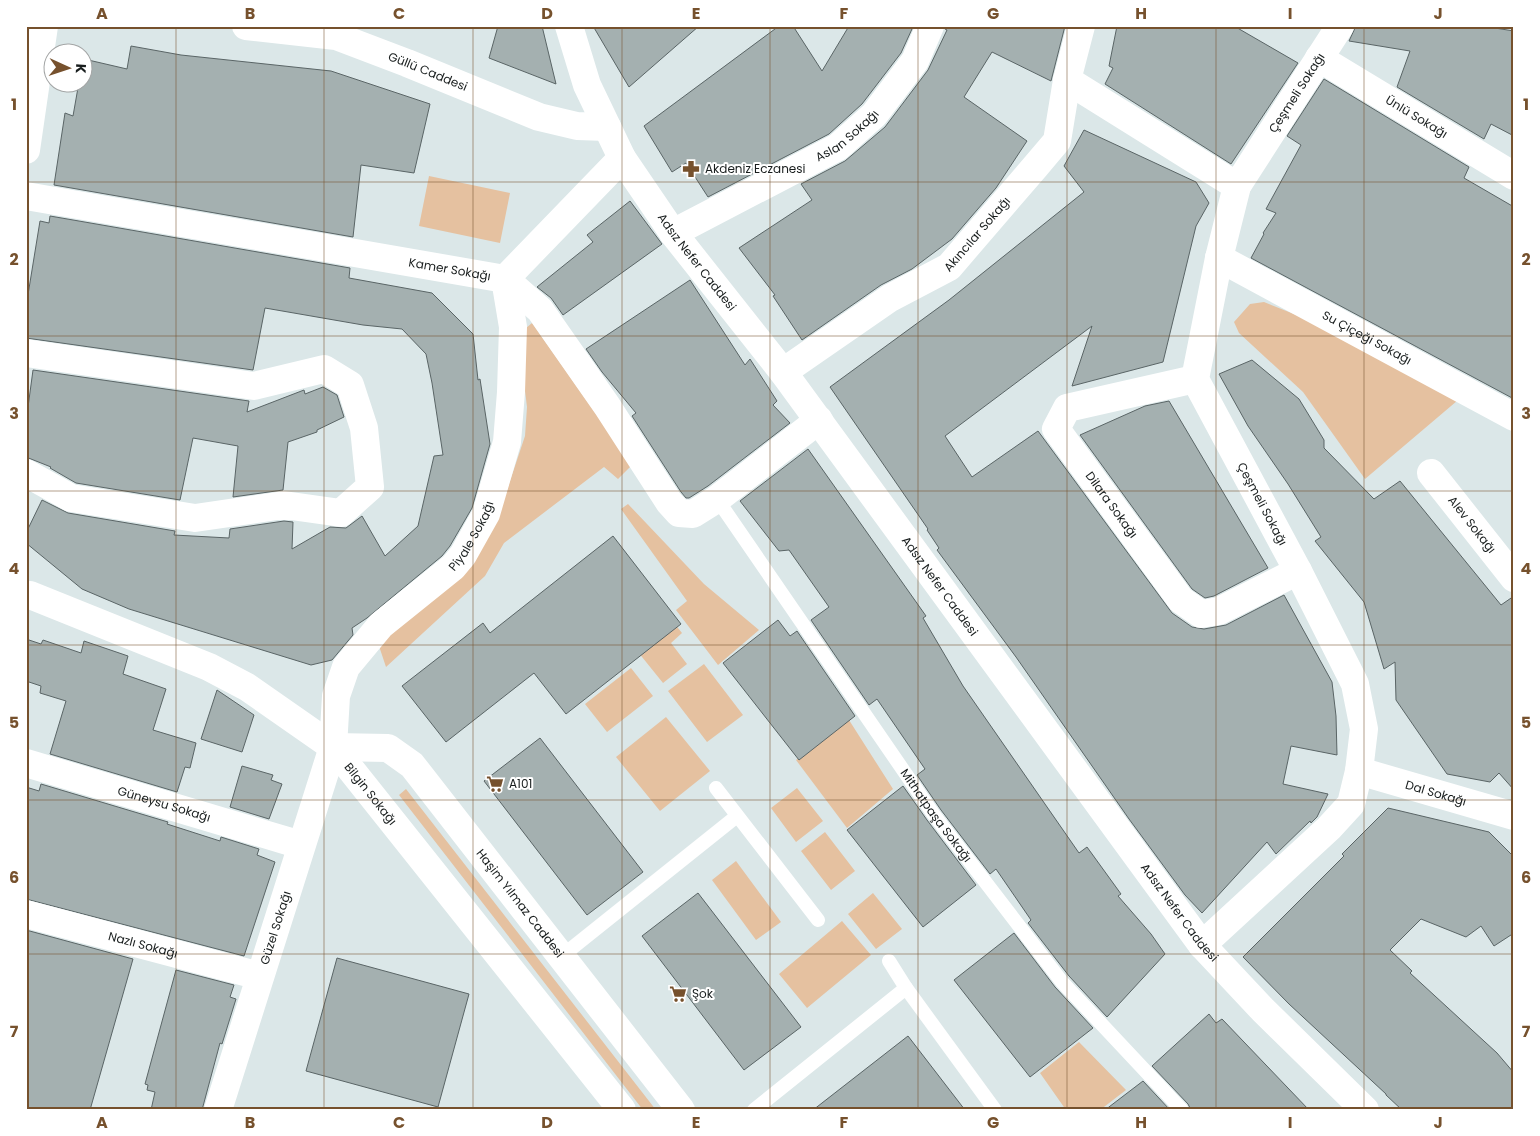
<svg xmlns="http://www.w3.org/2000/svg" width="1540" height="1136" font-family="Poppins,sans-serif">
	<rect width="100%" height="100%" fill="#dbe7e8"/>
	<path fill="#e5c1a0" d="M429 176 510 193 500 243 419 226Z
		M1264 302 1309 320 1464 395 1365 479 1303 392 1239 333 1234 322 1250 304Z
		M532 323 632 465 618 479 604 467 504 543 485 576 386 667 378 643 506 493 525 436 527 407 519 342 526 328Z
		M628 504 704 584 759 630 718 665 676 610 687 601 621 509Z
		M674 623 682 633 671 643 687 664 663 683 638 652Z
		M704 664 743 715 707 742 668 691Z
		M631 668 653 696 607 732 585 704Z
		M666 717 710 771 660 811 616 757Z
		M849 720 893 789 847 828 796 760Z
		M797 788 823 821 796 842 771 808Z
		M406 789 656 1110H643L399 795Z
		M825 832 855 871 831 890 801 851Z
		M736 861 781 922 756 940 712 880Z
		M873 893 902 929 876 949 848 914Z
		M842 921 871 955 807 1008 779 974Z
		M1079 1042 1126 1090 1100 1110H1066L1040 1073Z"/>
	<path fill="#a4b0b0" stroke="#5a6566" d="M498 26H542L556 84 489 58Z
		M593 26H699L629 87Z
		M779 26H793L822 71 849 26H904L912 29 901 53 862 104 829 134 708 197 686 163 672 172 644 126Z
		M945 26H1065L1051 81 992 52 964 97 1027 141 996 188 952 239 912 269 881 285 802 340 773 296 775 295 739 248 812 200 801 184 845 161 885 127 928 70 947 30 945 29Z
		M1117 26H1234L1298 63 1231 164 1105 84 1113 68 1109 66Z
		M1356 26H1482L1514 31V136L1491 124 1484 139 1397 87 1410 51 1349 41Z
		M131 46 181 55 331 71 430 104 414 173 361 165 353 237 54 185 65 113 73 116 79 82H82L84 59 127 69Z
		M1324 79 1469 167 1464 178 1514 207V399L1251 258 1264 234 1263 233 1276 213 1266 209 1301 145 1287 136Z
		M1084 130 1196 182 1209 203 1196 226 1163 362 1072 386 1092 326 945 436 972 477 1038 431 1172 613 1192 627 1204 629 1226 625 1284 595 1332 682 1336 716 1337 755 1291 746 1283 784 1328 794 1317 817 1311 823 1310 821 1276 854 1267 842 1202 913 1185 895 1129 819 1016 657 937 550 939 548 927 530 928 529 830 387 949 300 1084 192 1064 166Z
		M630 201 662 244 563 315 551 298 537 287 593 242 587 235Z
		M50 216 350 268 349 278 432 293 473 334 478 380 480 379 490 444 472 508 450 546 442 556 367 618 352 628 353 635 332 660 311 665 129 609 82 589 26 543V533L42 500 68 513 175 531 174 535 229 538 230 529 284 521 293 522 292 549 330 527 346 528 362 516 385 556 418 526 434 456 443 455 432 383 426 354 402 329 363 325 265 308 253 370 26 338V307L40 221 49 223Z
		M690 280 745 365 750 359 777 401 773 405 790 423 708 486 689 498H686L681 492 632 416 636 413 602 372 586 349Z
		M1252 360 1299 399 1324 440V448L1374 499 1400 481 1501 605 1514 596V790L1499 773 1490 782 1447 774 1396 700 1395 662 1384 669 1364 602 1315 541 1321 537 1288 484 1248 426 1219 374Z
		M33 370 249 401 247 412 304 390 305 394 323 387 337 395 344 417 317 430V432L288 442 283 490 233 497 238 446 193 438 180 500 76 483 50 468 51 467 26 457V422Z
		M1169 401 1268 568 1214 596 1205 598 1192 589 1080 435 1145 406Z
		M808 449 926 616 923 618 963 686 1079 853 1087 847 1121 894 1118 896 1151 934 1165 954 1107 1017 1069 976 1028 923 1031 920 996 869 990 874 941 810 917 775 925 769 877 699 869 705 811 620 829 607 789 550 779 551 740 501Z
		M613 536 681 624 566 714 534 673 446 742 402 686 483 623 490 633Z
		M778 620 790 636 797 631 855 716 799 760 723 663Z
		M26 639 41 644 43 640 81 653 84 641 128 656 123 674 166 689 153 730 196 743 190 768 185 767 177 792 50 754 66 701 40 693 41 686 26 681Z
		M217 690 254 715 242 752 201 739Z
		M540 738 643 872 587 915 484 781Z
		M242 766 273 775 271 780 282 784 269 819 230 807Z
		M41 784 168 822 167 824 220 841 221 837 259 849 257 855 275 862 244 956 26 899V787L39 791Z
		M903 786 927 820 976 885 923 927 847 830Z
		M1388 808 1489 832 1514 857V933L1494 946 1481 926 1466 937 1421 919 1390 950 1412 971 1410 973 1497 1053 1514 1073V1110H1402L1386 1095V1094L1289 1004 1243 957 1344 856 1342 854Z
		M698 893 801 1027 744 1070 642 936Z
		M26 930 133 959 90 1110H26Z
		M1014 933 1055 987 1093 1028 1030 1077 954 980Z
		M337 958 469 994 438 1107 306 1071Z
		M176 970 234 985 230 997 236 999 222 1044 220 1043 202 1110H151L155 1092 147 1090 148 1085 145 1084Z
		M1209 1014 1216 1023 1222 1019 1309 1110H1191L1188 1104 1152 1066Z
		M908 1036 965 1110H813Z
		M1143 1081 1170 1110H1105Z"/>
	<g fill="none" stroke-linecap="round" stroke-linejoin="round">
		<g stroke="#fff" stroke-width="14">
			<path id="s1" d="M717 499 934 815 1062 982 1182 1110"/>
			<path d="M716 788 818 920"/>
			<path d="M562 956 737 816"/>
			<path d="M889 961 906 988 995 1110"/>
			<path d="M754 1110 906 988"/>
		</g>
		<g stroke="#fff" stroke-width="28">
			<path id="s2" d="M246 26 336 36 407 63 539 117 577 126 607 127"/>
			<path id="s3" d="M569 26 587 85 622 158 673 233 783 372 1202 945 1263 1010 1365 1110"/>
			<path id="s4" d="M1319 58 1514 176"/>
			<path d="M1067 80 1237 186"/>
			<path d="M26 150 44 26"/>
			<path id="s5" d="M26 196 505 279 540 310 607 406 669 502 679 513 693 514 717 499 819 420"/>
			<path id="s6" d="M673 233 838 147 874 115 915 61 930 26"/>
			<path id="s7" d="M1219 258 1514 417"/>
			<path d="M26 353 254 386 324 369 350 385 364 428 370 487 341 513 284 505 195 518 71 498 26 473"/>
			<path id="s8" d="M783 372 890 298 949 267 1035 167 1057 141 1067 80 1081 26"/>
			<path id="s9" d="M1195 379 1067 408 1056 429 1181 600 1201 614 1219 611 1298 571"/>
			<path id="s10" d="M1431 473 1514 578"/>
			<path id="s11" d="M26 596 30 595 209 667 247 687 333 747 622 1110"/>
			<path id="s12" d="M333 747 388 748 412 765 681 1110"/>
			<path id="s13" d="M26 763 301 845"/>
			<path id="s14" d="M1359 771 1514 816"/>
			<path id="s15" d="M26 914 260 976"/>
			<path id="s16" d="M1202 945 1329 828 1351 804 1359 771 1364 729 1355 684 1298 571 1195 379 1219 258 1237 186 1340 26"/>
			<path id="s17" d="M218 1110 333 747 336 696 346 667 381 625 453 567 463 555 486 514 507 442 511 392 513 327 505 279 622 158"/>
		</g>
	</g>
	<path fill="none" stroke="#76512d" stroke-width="1" stroke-opacity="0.55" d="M176 26V1110M324 26V1110M473 26V1110M622 26V1110M770 26V1110M918 26V1110M1067 26V1110M1216 26V1110M1364 26V1110M26 182H1514M26 336H1514M26 491H1514M26 645H1514M26 800H1514M26 954H1514"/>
	<defs>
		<g id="pharmacy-bare" transform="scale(1.35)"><path d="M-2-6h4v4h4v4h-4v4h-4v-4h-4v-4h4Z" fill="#76512d" stroke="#fff" stroke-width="2.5" paint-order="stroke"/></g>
		<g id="supermarket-bare" transform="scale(1.35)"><path d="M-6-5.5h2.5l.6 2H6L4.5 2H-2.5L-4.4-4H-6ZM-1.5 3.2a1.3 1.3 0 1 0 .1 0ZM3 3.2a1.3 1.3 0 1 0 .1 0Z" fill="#76512d" stroke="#fff" stroke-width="2.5" paint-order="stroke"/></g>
	</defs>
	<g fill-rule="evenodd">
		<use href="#pharmacy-bare" x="691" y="169"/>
		<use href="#supermarket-bare" x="495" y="784"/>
		<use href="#supermarket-bare" x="678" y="994"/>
	</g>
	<g text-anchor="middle" stroke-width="4" stroke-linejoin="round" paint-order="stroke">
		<g font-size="12" fill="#181d1d" stroke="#fff">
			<text dy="4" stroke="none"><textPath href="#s2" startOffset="189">Güllü Caddesi</textPath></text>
			<text dy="4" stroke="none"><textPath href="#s16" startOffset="980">Çeşmeli Sokağı</textPath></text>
			<text dy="4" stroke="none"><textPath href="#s4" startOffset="114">Ünlü Sokağı</textPath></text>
			<text dy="4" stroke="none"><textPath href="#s6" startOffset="200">Aslan Sokağı</textPath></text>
			<text dy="4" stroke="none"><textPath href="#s8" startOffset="240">Akıncılar Sokağı</textPath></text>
			<text dy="4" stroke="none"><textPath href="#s3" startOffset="271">Adsız Nefer Caddesi</textPath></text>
			<text dy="4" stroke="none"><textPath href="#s5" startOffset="430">Kamer Sokağı</textPath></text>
			<text dy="4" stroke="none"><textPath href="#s7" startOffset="168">Su Çiçeği Sokağı</textPath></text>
			<text transform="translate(1262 504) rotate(62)" y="4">Çeşmeli Sokağı</text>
			<text dy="4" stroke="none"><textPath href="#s9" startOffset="249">Dilara Sokağı</textPath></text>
			<text dy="4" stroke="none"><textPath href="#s10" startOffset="66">Alev Sokağı</textPath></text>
			<text dy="4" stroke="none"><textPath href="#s17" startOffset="646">Piyale Sokağı</textPath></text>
			<text dy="4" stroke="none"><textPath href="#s3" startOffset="676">Adsız Nefer Caddesi</textPath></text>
			<text dy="4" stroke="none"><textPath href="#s11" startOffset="405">Bilgin Sokağı</textPath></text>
			<text dy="4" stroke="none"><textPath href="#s14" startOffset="80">Dal Sokağı</textPath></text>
			<text dy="4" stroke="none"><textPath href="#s13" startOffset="144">Güneysu Sokağı</textPath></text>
			<text dy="4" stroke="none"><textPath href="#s1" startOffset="385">Mithatpaşa Sokağı</textPath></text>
			<text dy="4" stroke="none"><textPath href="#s12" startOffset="260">Haşim Yılmaz Caddesi</textPath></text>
			<text dy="4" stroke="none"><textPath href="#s3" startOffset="1081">Adsız Nefer Caddesi</textPath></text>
			<text dy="4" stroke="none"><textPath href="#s17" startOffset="191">Güzel Sokağı</textPath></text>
			<text dy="4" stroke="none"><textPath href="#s15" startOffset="121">Nazlı Sokağı</textPath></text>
		</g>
		<g font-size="12" fill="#181d1d" stroke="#fff" text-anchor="start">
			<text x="705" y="173">Akdeniz Eczanesi</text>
			<text x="509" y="788">A101</text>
			<text x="692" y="998">Şok</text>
		</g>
	</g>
	<rect width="1540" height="1136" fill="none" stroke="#ffffff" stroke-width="55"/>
	<g transform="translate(68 68) rotate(93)"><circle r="24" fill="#ffffff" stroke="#a3a5a5"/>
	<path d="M0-4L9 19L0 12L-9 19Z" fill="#76512d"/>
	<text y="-8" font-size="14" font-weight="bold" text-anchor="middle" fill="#181d1d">K</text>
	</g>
	<rect x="28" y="28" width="1484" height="1080" fill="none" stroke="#76512d" stroke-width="2"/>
	<g font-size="16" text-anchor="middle" font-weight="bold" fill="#76512d">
		<text x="102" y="19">A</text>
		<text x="250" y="19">B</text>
		<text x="399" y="19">C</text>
		<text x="547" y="19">D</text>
		<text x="696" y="19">E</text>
		<text x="844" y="19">F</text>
		<text x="993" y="19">G</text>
		<text x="1141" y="19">H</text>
		<text x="1290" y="19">I</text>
		<text x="1438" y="19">J</text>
		<text x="14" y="110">1</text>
		<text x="1526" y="110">1</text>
		<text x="14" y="265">2</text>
		<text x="1526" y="265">2</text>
		<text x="14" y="419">3</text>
		<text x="1526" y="419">3</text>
		<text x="14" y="574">4</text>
		<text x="1526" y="574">4</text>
		<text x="14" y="728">5</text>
		<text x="1526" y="728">5</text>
		<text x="14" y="883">6</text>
		<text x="1526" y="883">6</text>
		<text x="14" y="1037">7</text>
		<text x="1526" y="1037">7</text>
		<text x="102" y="1128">A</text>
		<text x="250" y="1128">B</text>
		<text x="399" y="1128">C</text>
		<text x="547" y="1128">D</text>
		<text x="696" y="1128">E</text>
		<text x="844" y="1128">F</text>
		<text x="993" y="1128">G</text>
		<text x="1141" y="1128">H</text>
		<text x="1290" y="1128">I</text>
		<text x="1438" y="1128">J</text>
	</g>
</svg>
